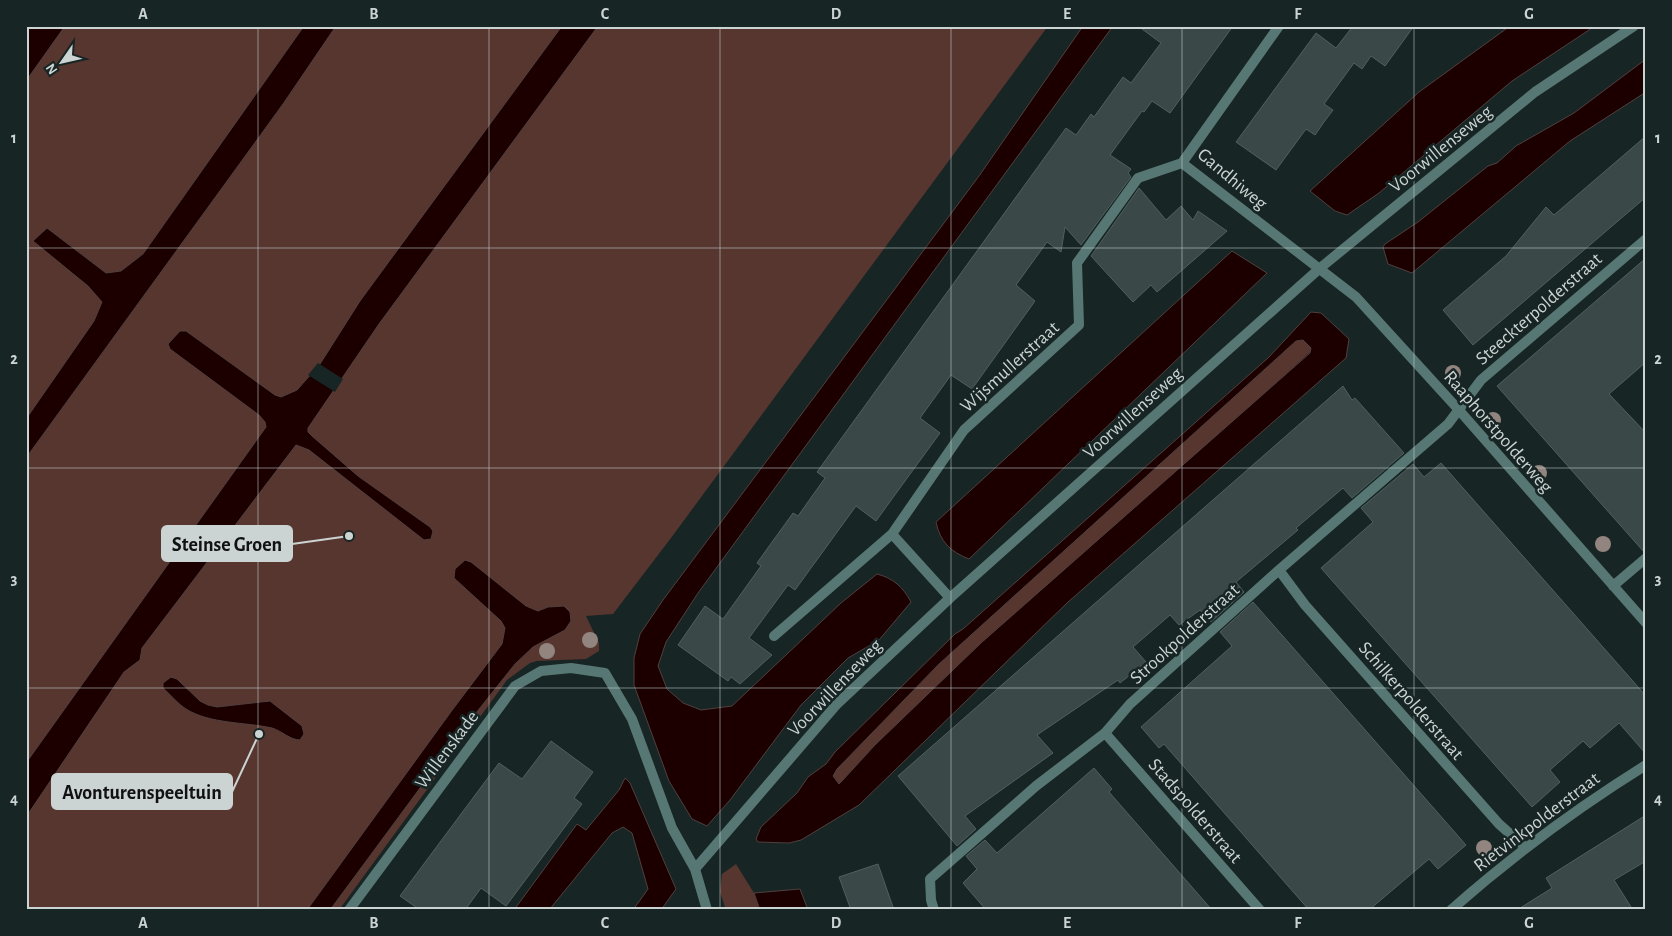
<svg xmlns="http://www.w3.org/2000/svg" width="1672" height="936" font-family="'Alegreya Sans',sans-serif">
	<rect width="100%" height="100%" fill="#172524"/>
	<path fill="#573630" d="M65 26H304L143 254 121 271 106 273 47 228 102 302 94 321 26 419V81Z
		M336 26H1048L671 538 613 614 586 616 599 643V651L586 659 537 661 530 663 507 680 339 910H330L468 723 515 664 527 652 505 666 326 910H26V458L283 104Z
		M1303 340 1311 348 1310 352 875 745 842 781 838 784 833 776 837 769 939 664 1296 341Z
		M736 864 754 893 760 910H726L720 892 722 874Z"/>
	<path fill="#1c0000" stroke="#50403f" fill-rule="evenodd" d="M26 26H65L26 81Z
		M304 26H336L283 104 26 458V419L94 321 102 302 88 286 33 241 47 228 106 273 121 271 143 254Z
		M562 26H598L379 324 308 428V432L312 436 358 476 430 527 433 531 431 539 424 540 309 450 296 445 142 648 140 660 124 672 26 817V763L266 427 265 422 259 415 170 349 168 344 180 331H186L275 395 281 397 297 390 320 364 360 301Z
		M1083 26H1113L698 593 666 642 658 666 667 689 683 703 701 710 732 706 841 603 877 574C893 578 903 587 911 602L879 640 848 658 801 705 730 800 707 826 692 819 669 781 634 685V658L640 634 663 600 979 176Z
		M1510 26H1595L1512 81 1379 193 1347 215 1335 211 1310 191 1419 92Z
		M1646 59V92L1570 141 1412 273 1388 264 1383 247 1385 244 1418 222 1488 166 1497 163 1516 146 1574 113Z
		M1232 251 1267 273 969 559C951 552 940 542 936 522Z
		M1311 312 1321 313 1349 339 1346 358 1067 603 859 805 801 840 789 843 758 842 756 839 761 827 797 793 808 777 826 764 835 752 955 634 963 629 1269 357ZM1303 340 1311 348 1310 353 981 643 875 745 842 781 839 784 833 776 837 769 939 664 1296 341Z
		M465 560 471 562 526 606 538 611 548 607 564 606 570 612 571 621 565 630 533 647 515 664 468 723 330 910H307L453 709 502 644 505 628 501 621 454 578 455 569Z
		M171 677 177 679 200 701 208 705 217 707 270 701 302 726 304 734 300 740C290 740 282 731 272 728 245 722 210 724 186 709 178 704 170 694 163 688V683Z
		M625 778 630 783 676 889 661 910H633L648 889 632 833 623 827 612 833 549 910H514L577 824 586 830 619 790Z
		M800 889 808 910H760L754 893Z"/>
	<path fill="#172524" d="M318 363 343 379 335 392 308 375Z"/>
	<path fill="#3a4948" stroke="#51605f" d="M1138 26H1233L1170 113 1152 101 1144 112 1142 111 1110 155 1131 169 1128 173 1131 177 1081 245 1065 227 1061 252 1047 242 1016 285 1035 301 972 389 951 375 920 418 940 433 897 492 876 521 856 506 795 590 788 585 749 638 772 655 740 684 731 677 728 681 678 645 705 606 723 619 761 566 757 563 793 513 798 516 825 478 817 472 1066 128 1076 135 1091 114 1094 117 1123 77 1131 83 1161 43Z
		M1353 26H1414L1385 66 1371 56 1362 69 1354 63 1324 104 1333 110 1324 122 1315 135 1306 129 1276 170 1236 142 1316 33 1336 48Z
		M1646 136V197L1473 345 1443 310 1506 256 1546 207 1554 215Z
		M1139 188 1166 220 1181 206 1193 220 1198 211 1227 231 1157 292 1151 285 1133 302 1091 256Z
		M1646 258V362L1609 394 1646 433V551L1644 552 1497 386Z
		M1343 386 1352 400 1355 398 1404 453 1352 498 1343 488 1296 528 1298 530 1236 582 1244 592 1211 622 1200 610 1179 625 1170 615 1133 647 1146 662 1120 683 1118 680 1037 735 1053 753 965 816 976 829 957 846 898 776Z
		M1441 463 1646 696V754L1619 723 1590 748 1583 741 1550 770 1560 782 1532 807 1321 568 1373 522 1361 508 1413 464 1424 477Z
		M1253 602 1466 845 1438 869 1429 859 1369 910H1309L1164 744 1159 748 1141 727 1232 646 1220 632Z
		M551 741 593 772 574 798 582 804 506 906 481 888 465 910H420L400 896 499 763 522 779Z
		M1094 768 1112 789 1109 792 1212 910H986L963 883 977 869 966 856 985 840 997 853Z
		M1646 815V861L1614 880 1633 910H1517L1552 888 1546 878Z
		M878 864 894 910H851L839 877Z"/>
	<g fill="none" stroke-linecap="round" stroke-linejoin="round">
		<path stroke="#577774" stroke-width="10" d="M1279 26 1182 163 1356 297 1458 409 1646 623
			M892 534 950 598
			M1279 570 1305 605 1499 824 1526 848
			M1613 586 1646 558
			M774 636 892 534 964 430 1079 325 1077 263 1138 178 1182 163
			M1105 733 1260 910
			M695 869 837 704 950 598 1319 269 1535 92 1634 26
			M349 910 515 686 541 671 571 668 605 673 632 719 672 828 695 869 707 910
			M934 910 931 900 930 879 1036 786 1105 733 1130 704 1279 570 1448 424 1481 380 1646 239
			M1451 910C1512 856 1577 808 1646 765"/>
	</g>
	<g fill="#92847f">
		<circle cx="1453" cy="373" r="8"/>
		<circle cx="1493" cy="420" r="8"/>
		<circle cx="1539" cy="473" r="8"/>
		<circle cx="1603" cy="544" r="8"/>
		<circle cx="590" cy="640" r="8"/>
		<circle cx="547" cy="651" r="8"/>
		<circle cx="1484" cy="848" r="8"/>
	</g>
	<path fill="none" stroke="#cbd4d3" stroke-width="1" stroke-opacity="0.55" d="M258 26V910M489 26V910M720 26V910M951 26V910M1182 26V910M1414 26V910M26 248H1646M26 468H1646M26 688H1646"/>
	<g text-anchor="middle" stroke-width="5" stroke-linejoin="round" paint-order="stroke">
		<g font-size="19" fill="#cbd4d3" stroke="#172524">
			<text transform="translate(1440 148) rotate(-39)" y="7">Voorwillenseweg</text>
			<text transform="translate(1233 178) rotate(40)" y="7">Gandhiweg</text>
			<text transform="translate(1538 308) rotate(-41)" y="7">Steeckterpolderstraat</text>
			<text transform="translate(1009 366) rotate(-42)" y="7">Wijsmullerstraat</text>
			<text transform="translate(1132 412) rotate(-42)" y="7">Voorwillenseweg</text>
			<text transform="translate(1499 431) rotate(49)" y="7">Raaphorstpolderweg</text>
			<text transform="translate(1184 633) rotate(-42)" y="7">Strookpolderstraat</text>
			<text transform="translate(834 687) rotate(-46)" y="7">Voorwillenseweg</text>
			<text transform="translate(1412 700) rotate(49)" y="7">Schilkerpolderstraat</text>
			<text transform="translate(446 749) rotate(-53)" y="7">Willenskade</text>
			<text transform="translate(1196 810) rotate(49)" y="7">Stadspolderstraat</text>
			<text transform="translate(1536 821) rotate(-37)" y="7">Rietvinkpolderstraat</text>
		</g>
	</g>
	<path fill="none" stroke="#cbd4d3" stroke-width="2" d="M349 536L292 544M259 734L232 792"/>
	<g fill="#cbd4d3" stroke="#172524" stroke-width="2">
		<circle cx="349" cy="536" r="5"/>
		<circle cx="259" cy="734" r="5"/>
	</g>
	<g fill="#cbd4d3" stroke="#cbd4d3" stroke-width="2">
		<rect x="162" y="526" width="130" height="35" rx="5"/>
		<rect x="52" y="774" width="180" height="35" rx="5"/>
	</g>
	<g font-size="20" text-anchor="middle" font-weight="bold" fill="#111">
		<text x="227" y="551">Steinse Groen</text>
		<text x="142" y="799">Avonturenspeeltuin</text>
	</g>
	<rect width="1672" height="936" fill="none" stroke="#172524" stroke-width="55"/>
	<g transform="translate(62 62) rotate(236)" stroke="#172524" stroke-width="4" paint-order="stroke">
	<path d="M0-4L9 19L0 12L-9 19Z" fill="#cbd4d3"/>
	<text y="-8" font-size="14" font-weight="bold" text-anchor="middle" fill="#cbd4d3">N</text>
	</g>
	<rect x="28" y="28" width="1616" height="880" fill="none" stroke="#cbd4d3" stroke-width="2"/>
	<g font-size="16" text-anchor="middle" font-weight="bold" fill="#cbd4d3">
		<text x="143" y="19">A</text>
		<text x="374" y="19">B</text>
		<text x="605" y="19">C</text>
		<text x="836" y="19">D</text>
		<text x="1067" y="19">E</text>
		<text x="1298" y="19">F</text>
		<text x="1529" y="19">G</text>
		<text x="14" y="143">1</text>
		<text x="1658" y="143">1</text>
		<text x="14" y="364">2</text>
		<text x="1658" y="364">2</text>
		<text x="14" y="584">3</text>
		<text x="1658" y="584">3</text>
		<text x="14" y="804">4</text>
		<text x="1658" y="804">4</text>
		<text x="143" y="928">A</text>
		<text x="374" y="928">B</text>
		<text x="605" y="928">C</text>
		<text x="836" y="928">D</text>
		<text x="1067" y="928">E</text>
		<text x="1298" y="928">F</text>
		<text x="1529" y="928">G</text>
	</g>
</svg>
